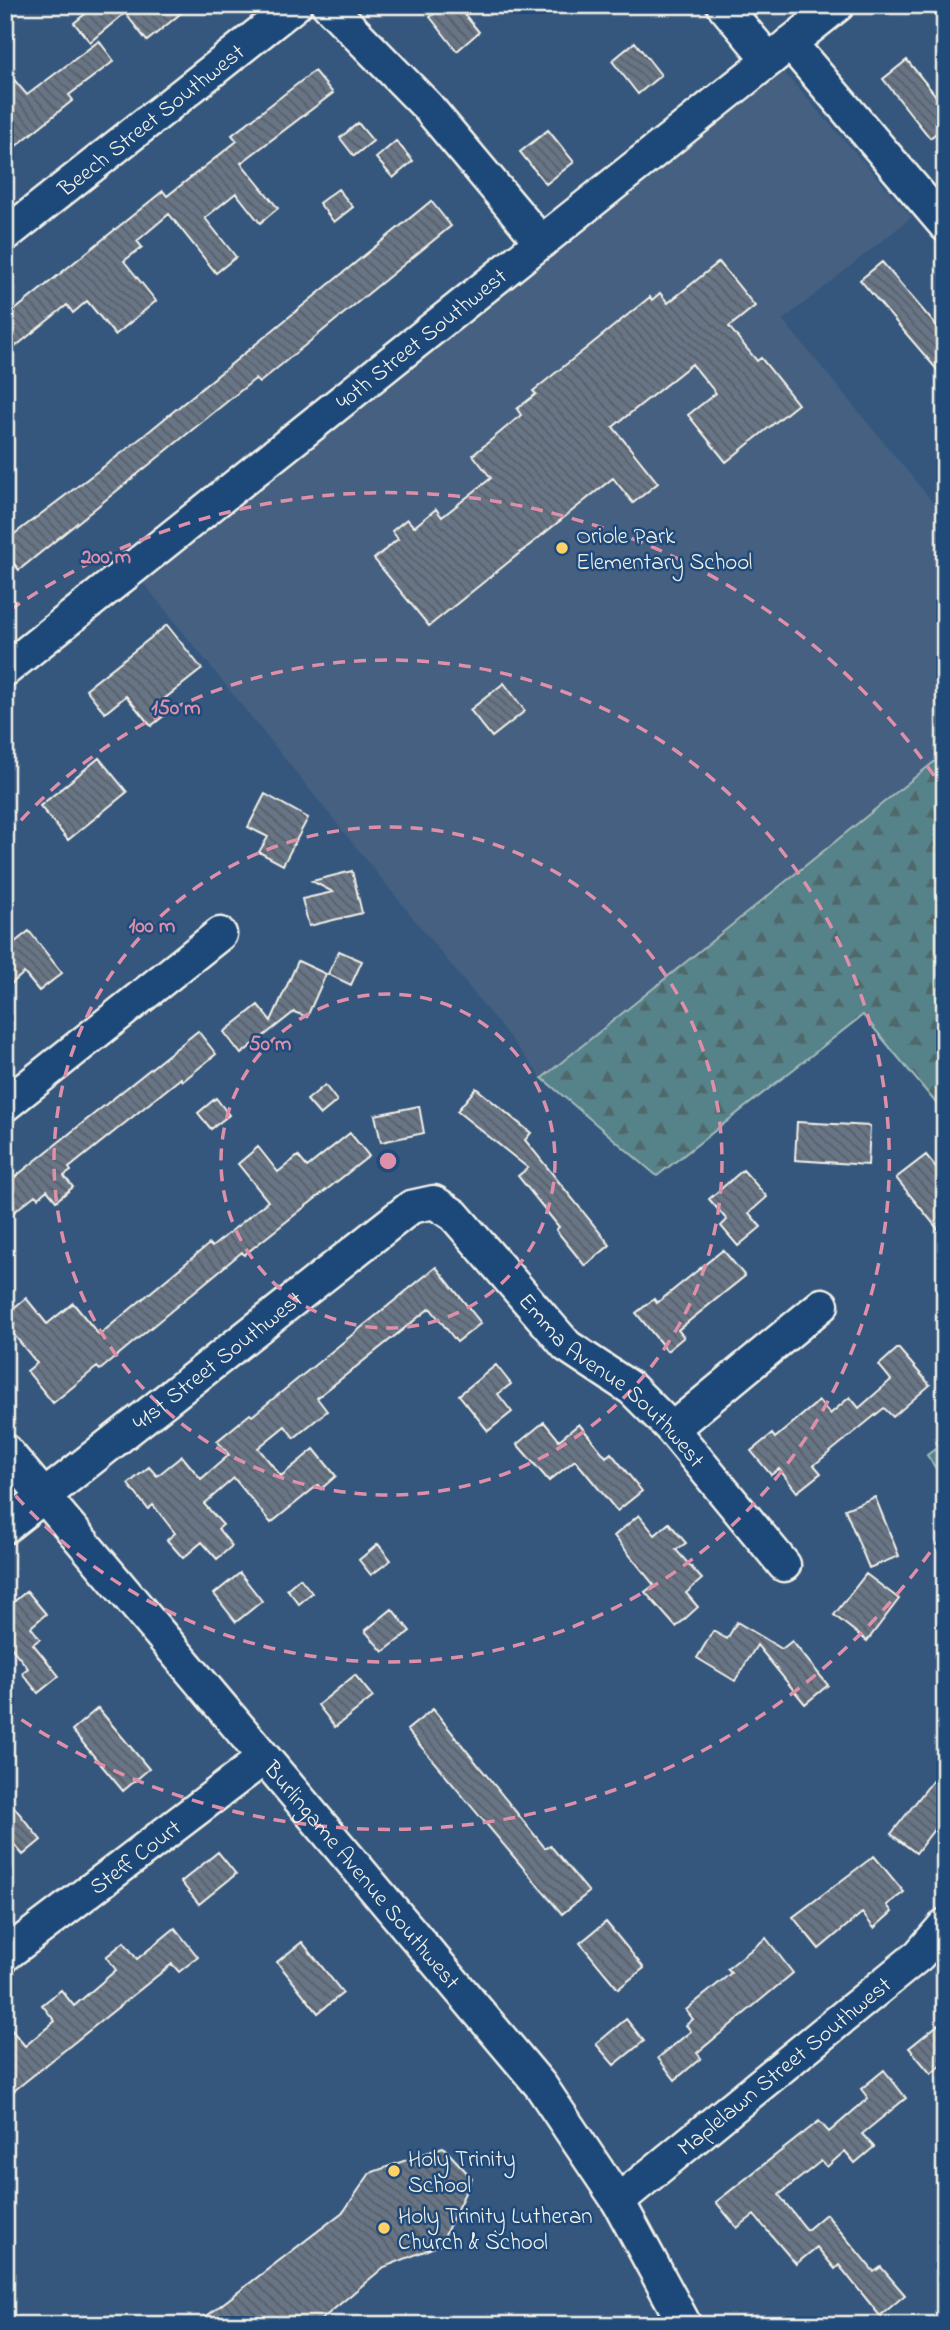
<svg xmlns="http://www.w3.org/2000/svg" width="950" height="2330" font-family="'Indie Flower',sans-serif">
	<defs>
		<pattern id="forest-firs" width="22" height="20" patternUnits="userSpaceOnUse" patternTransform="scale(1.75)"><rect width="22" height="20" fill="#56828a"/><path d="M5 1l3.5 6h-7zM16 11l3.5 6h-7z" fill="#50686b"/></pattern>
		<pattern id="building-back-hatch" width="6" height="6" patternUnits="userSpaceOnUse" patternTransform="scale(1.75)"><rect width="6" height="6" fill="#677586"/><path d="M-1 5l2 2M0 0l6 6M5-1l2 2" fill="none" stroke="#585e66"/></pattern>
	</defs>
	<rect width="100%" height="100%" fill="#35577e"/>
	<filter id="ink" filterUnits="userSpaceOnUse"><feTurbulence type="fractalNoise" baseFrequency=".0143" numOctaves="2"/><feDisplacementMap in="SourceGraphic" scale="14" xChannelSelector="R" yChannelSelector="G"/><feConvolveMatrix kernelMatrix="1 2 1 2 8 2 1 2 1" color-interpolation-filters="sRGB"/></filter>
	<g filter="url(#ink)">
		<path fill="#446080" d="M782 70 912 217 783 320 945 517V753L542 1078 140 579Z"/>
		<path fill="url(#forest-firs)" stroke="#a5bab9" stroke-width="2" d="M945 753V1114L863 1015 657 1176 542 1078Z
			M945 1442V1482L927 1455Z"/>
		<path fill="url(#building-back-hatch)" stroke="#f4f1e8" stroke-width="2" d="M96 5H191L147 41 125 13 90 42 74 23Z
			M445 5H457L479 32 457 51 430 17Z
			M99 41 114 61 69 95 73 100 5 155V117L14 110 5 99V69L27 95Z
			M635 42 661 75 638 94 612 61Z
			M907 60 945 107V126L930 138 883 79Z
			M314 71 333 93 241 163 278 208 260 223 236 193 205 218 236 257 216 273 169 214 137 241 142 247 124 261 156 301 115 335 87 301 73 313 67 305 5 355V318L163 191 167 196 237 141 232 135Z
			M358 123 373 141 354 156 340 138Z
			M548 130 574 162 546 184 520 152Z
			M396 141 413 161 393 178 376 158Z
			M338 189 353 207 334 222 319 203Z
			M431 201 451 226 259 383 255 379 19 570 5 553V541L131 446Z
			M719 262 755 306 729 327 757 361 761 358 798 404 726 462 688 415 716 393 692 364 613 427 658 483 633 503 613 478 429 626 374 559 398 539 392 531 407 519 414 527 436 509 442 517 491 478 473 455 521 415 517 409 536 394 533 391 650 297 652 300 660 293 668 303Z
			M882 262 945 336V379L860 280Z
			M167 625 202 669 163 700 171 710 151 726 126 696 105 713 86 689Z
			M504 683 525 711 492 737 470 710Z
			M99 758 127 792 68 840 40 806Z
			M265 794 308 818 283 865 259 852 268 837 248 827Z
			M352 871 362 913 309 926 302 899 333 892 312 881Z
			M29 931 62 973 39 991 24 973 5 989V950Z
			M339 951 362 961 351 985 328 974Z
			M298 961 326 974 307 1017 294 1012 241 1054 224 1032 258 1005 271 1021Z
			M198 1031 216 1054 183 1081 181 1078 69 1168 71 1171 64 1176 73 1187 56 1201 47 1190 38 1198 35 1195 5 1219V1185Z
			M325 1085 337 1101 320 1115 307 1100Z
			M476 1088 531 1133 525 1140 610 1245 585 1266 556 1230 559 1227 518 1176 528 1168 457 1111Z
			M216 1098 229 1115 211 1129 198 1113Z
			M419 1106 424 1133 381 1142 375 1115Z
			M797 1122 870 1126 868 1165 795 1160Z
			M350 1133 369 1156 244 1255 242 1252 100 1370 97 1367 53 1403 27 1371 37 1363 5 1324V1315L26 1298 47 1324 73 1303 99 1335 209 1244 212 1247 268 1201 238 1164 258 1147 278 1172 298 1156 307 1167Z
			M926 1155 945 1178V1238L896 1178Z
			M743 1170 767 1197 749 1213 761 1227 738 1246 721 1226 727 1220 709 1199Z
			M723 1250 745 1276 678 1330 684 1337 667 1351 636 1313 654 1299 657 1303Z
			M436 1267 481 1323 457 1342 430 1308 317 1398 327 1411 294 1438 285 1426 258 1448 281 1476 314 1449 336 1476 321 1489 318 1485 271 1523 234 1478 204 1504 223 1525 218 1529 232 1546 217 1559 202 1542 183 1558 167 1540 175 1533 153 1505 148 1509 128 1484 149 1467 157 1476 182 1456 201 1479 229 1455 217 1441 250 1414 252 1416Z
			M898 1348 930 1385 893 1417 884 1408 814 1465 821 1473 797 1492 779 1469 771 1475 751 1451 772 1434 775 1438 819 1401 830 1414 850 1397 859 1408 891 1380 879 1365Z
			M496 1365 511 1384 498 1394 512 1412 488 1431 459 1395Z
			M544 1422 559 1440 579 1424 606 1457 611 1453 642 1491 617 1511 575 1460 549 1481 517 1444Z
			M875 1497 899 1556 869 1568 845 1509Z
			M639 1515 655 1535 669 1523 686 1543 676 1550 702 1579 686 1593 698 1607 676 1627 645 1592 654 1585 614 1536Z
			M378 1544 391 1560 371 1575 359 1560Z
			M240 1573 262 1601 236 1622 214 1594Z
			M866 1574 899 1599 867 1641 834 1615Z
			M300 1578 312 1593 299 1604 287 1589Z
			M27 1591 46 1614 31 1627 40 1639 33 1644 59 1676 38 1693 22 1673 28 1668 5 1640V1609Z
			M392 1609 410 1631 383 1652 365 1631Z
			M737 1622 782 1649 792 1641 828 1685 805 1704 757 1645 735 1681 697 1658 713 1631 727 1639Z
			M355 1675 373 1697 335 1727 318 1705Z
			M98 1708 149 1769 123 1791 72 1730Z
			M433 1709 545 1848 550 1845 589 1892 562 1914 407 1730Z
			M945 1765V1815L916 1853 891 1834Z
			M5 1796 41 1840 23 1855 5 1834Z
			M218 1852 236 1874 199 1904 181 1882Z
			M874 1856 904 1892 887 1905 892 1912 874 1928 862 1913 819 1949 793 1917Z
			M606 1922 644 1968 618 1989 580 1943Z
			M175 1928 198 1957 179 1972 172 1964 5 2098V2022L25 2046 55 2021 42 2005 61 1990 74 2006 116 1970 106 1957 124 1942 137 1959Z
			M766 1938 793 1973 697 2053 701 2058 675 2080 658 2058 691 2031 686 2025 693 2019 686 2010 731 1973 727 1969Z
			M302 1942 343 1993 318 2013 277 1962Z
			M626 2019 644 2041 614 2065 596 2044Z
			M945 2019V2062L931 2074 909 2048Z
			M884 2070 906 2098 862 2134 874 2147 855 2163 845 2151 827 2167 821 2161 779 2195 807 2230 826 2214 874 2272 881 2267 905 2295 880 2316 839 2265 835 2269 817 2247 796 2264 754 2215 737 2228 716 2202 819 2121 829 2132 868 2098 861 2089Z
			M443 2147 472 2178 440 2245 384 2267 315 2325H195L344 2211 370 2173Z"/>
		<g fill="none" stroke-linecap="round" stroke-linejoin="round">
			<g stroke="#f4f1e8" stroke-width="37">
				<g id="minor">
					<path d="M328 5 427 106 541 242"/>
					<path d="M723 5 769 60"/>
					<path d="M790 43 945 225"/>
					<path id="s1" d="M5 235 295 5"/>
					<path id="s2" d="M5 670 838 5"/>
					<path d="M5 1105 220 934"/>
					<path d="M672 1429 822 1305"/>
					<path id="s3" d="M5 1450 541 2086 618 2201 685 2325"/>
					<path id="s4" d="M5 1527 411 1207 434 1202 454 1215 567 1346 632 1389 672 1429 784 1565"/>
					<path id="s5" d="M5 1955 264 1758"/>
					<path id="s6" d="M618 2201 919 1955 945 1925"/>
				</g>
			</g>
			<use href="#minor" stroke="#1f4a7a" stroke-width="32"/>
		</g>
	</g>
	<g fill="none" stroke="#de8fa9" stroke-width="3.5" stroke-dasharray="12 9">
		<circle cx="388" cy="1161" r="167"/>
		<circle cx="388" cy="1161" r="334"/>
		<path d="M7 836A501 501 0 1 1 7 1486"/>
		<path d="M942 1535A668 668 0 0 1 10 1712M10 610A668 668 0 0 1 942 787"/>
	</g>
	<g fill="#ffd166" stroke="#1f4a7a" stroke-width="2.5">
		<circle cx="562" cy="548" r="7"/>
		<circle cx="394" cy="2171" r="7"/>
		<circle cx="384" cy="2228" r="7"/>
	</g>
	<g text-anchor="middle" stroke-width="5" stroke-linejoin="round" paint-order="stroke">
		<g font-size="23" fill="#f4f1e8" stroke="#1f4a7a">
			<text dy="8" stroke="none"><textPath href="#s1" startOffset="186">Beech Street Southwest</textPath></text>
			<text dy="8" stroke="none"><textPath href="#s2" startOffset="532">40th Street Southwest</textPath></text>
			<text dy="8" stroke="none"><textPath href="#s4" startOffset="270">41st Street Southwest</textPath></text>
			<text dy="8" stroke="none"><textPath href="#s4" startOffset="794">Emma Avenue Southwest</textPath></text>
			<text dy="8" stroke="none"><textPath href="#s5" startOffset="163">Steff Court</textPath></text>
			<text dy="8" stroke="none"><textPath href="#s3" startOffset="555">Burlingame Avenue Southwest</textPath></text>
			<text dy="8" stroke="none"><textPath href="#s6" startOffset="214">Maplelawn Street Southwest</textPath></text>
		</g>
		<g font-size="23" fill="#f4f1e8" stroke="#1f4a7a" text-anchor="start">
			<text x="576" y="543">Oriole Park<tspan x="576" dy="26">Elementary School</tspan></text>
			<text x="408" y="2166">Holy Trinity<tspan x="408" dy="26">School</tspan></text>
			<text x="398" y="2223">Holy Trinity Lutheran<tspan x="398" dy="26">Church &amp; School</tspan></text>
		</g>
	</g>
	<circle cx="388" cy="1161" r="10" fill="#de8fa9" stroke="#1f4a7a" stroke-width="3.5"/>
	<g font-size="21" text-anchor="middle" font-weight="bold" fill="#de8fa9" stroke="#1f4a7a" stroke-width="5" stroke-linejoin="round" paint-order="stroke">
		<text x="106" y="563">200 m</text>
		<text x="176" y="714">150 m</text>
		<text x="152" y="932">100 m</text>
		<text x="270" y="1050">50 m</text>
	</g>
	<rect width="950" height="2330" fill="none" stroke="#1f4a7a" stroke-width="28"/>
	<rect x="14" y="14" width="922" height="2302" fill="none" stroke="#f4f1e8" stroke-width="2.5" filter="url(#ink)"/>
</svg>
